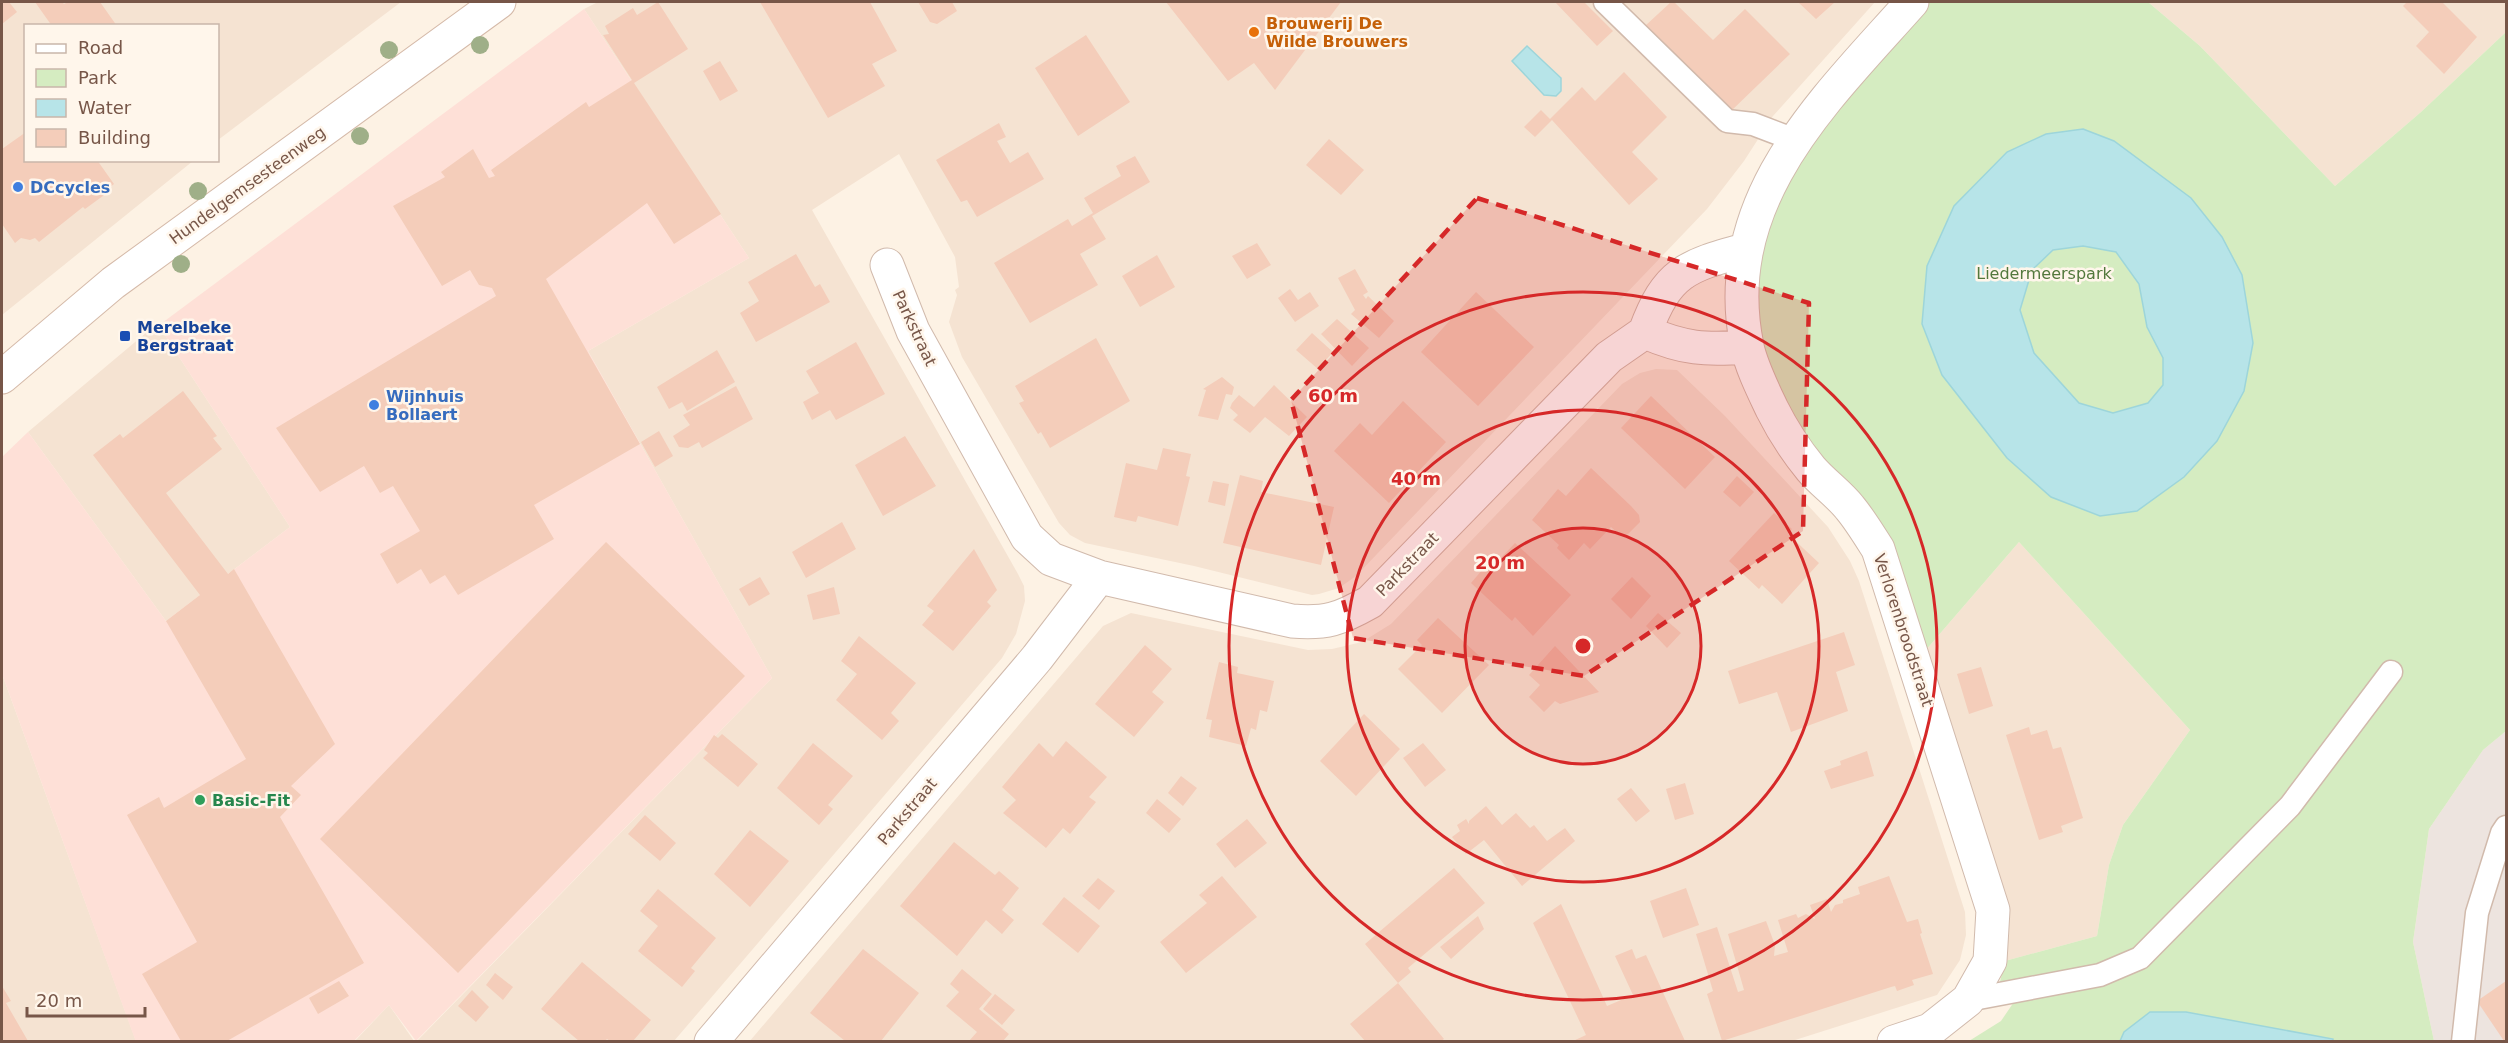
<svg xmlns="http://www.w3.org/2000/svg" width="2508" height="1043" font-family="'DejaVu Sans',sans-serif">
	<rect width="100%" height="100%" fill="#fdf2e4"/>
	<path fill="#f5e3d2" d="M2 2H401L218 140V26H26V160L193 161 2 315Z
		M598 2H1875L1773 116 1744 161 1707 209 1356 576 1339 588 1319 594 1312 595 1194 566 1085 543 1070 535 1059 523 962 357 949 322 957 295 955 290 959 287 955 257 899 154 812 210 1018 574 1024 586 1025 601 1016 634 1002 658 674 1041 416 1042 772 678 588 351 749 258 584 9Z
		M2148 2H2506V32L2421 112 2335 186 2200 46Z
		M162 323 166 337 290 527 166 621 28 432 153 327Z
		M1656 369 1677 370 1725 416 1828 527 1850 561 1859 581 1965 912 1966 935 1960 960 1937 995 1792 1041 749 1042 1103 626 1131 613 1308 650 1332 649 1362 642 1391 624 1622 384 1640 373Z
		M2019 542 2190 730 2123 825 2109 865 2097 936 2005 961 1925 651Z
		M2 674 57 825 136 1041H2Z
		M389 1005 414 1041 354 1042Z"/>
	<path fill="#fee0d7" d="M584 9 749 258 588 351 772 678 416 1041 389 1005 354 1041 136 1042 2 674V457L28 432 166 621 290 527 166 337 162 323Z"/>
	<path fill="#ede4df" d="M2506 731V1041H2434L2413 942 2429 829 2483 750Z"/>
	<path fill="#d5ecc1" d="M1924 2H2148L2200 46 2335 186 2421 112 2506 32V731L2483 750 2429 829 2413 942 2434 1041H1969L2001 1021 2018 996 1998 990 2005 961 2097 936 2109 865 2123 825 2190 730 2019 542 1925 651 1781 404 1750 303 1773 197 1794 157Z"/>
	<path fill="#b7e4e8" stroke="#9dd5da" stroke-width="1.5" fill-rule="evenodd" d="M1527 46 1561 78V91L1556 96 1544 95 1512 61Z
		M2083 129 2114 141 2191 198 2222 237 2242 275 2253 343 2244 391 2217 441 2184 477 2137 511 2100 516 2051 497 2007 458 1942 375 1922 324 1927 266 1954 206 2007 152 2046 134ZM2083 246 2116 252 2139 284 2147 327 2163 358V385L2148 403 2113 413 2079 403 2034 353 2020 310 2032 270 2053 250Z
		M2150 1012H2186L2333 1039V1041H2120L2124 1032Z"/>
	<path fill="#f4cdba" d="M2 2H9L17 12 2 24Z
		M35 2H62L64 4 68 2H100L117 26H52Z
		M658 2 688 49 634 83 721 214 674 244 647 203 546 279 640 444 534 505 554 539 458 595 445 575 430 584 421 569 397 584 380 554 420 531 393 486 380 493 364 466 320 492 276 428 496 296 492 288 479 285 470 270 442 286 393 206 445 177 441 172 473 149 489 178 495 176 491 170 586 102 589 107 632 80 603 35 609 34 605 26 633 8 637 15Z
		M760 2H870L897 51 872 64 885 86 828 118Z
		M918 2H952L957 11 937 24 930 22Z
		M1166 2H1341L1275 90 1254 63 1228 81Z
		M1555 2H1584L1613 31 1597 46Z
		M1671 2H1674L1713 40 1745 9 1790 54 1730 112 1645 26Z
		M1798 2H1835L1816 19Z
		M2407 2H2442L2477 37 2444 74 2416 46 2429 32 2403 6Z
		M1086 35 1130 102 1078 136 1035 68Z
		M720 61 738 91 720 101 703 71Z
		M1624 72 1667 117 1632 152 1658 179 1629 205 1552 120 1535 137 1524 127 1541 110 1550 119 1582 87 1595 101Z
		M999 123 1006 137 997 141 1010 163 1028 152 1044 179 977 217 967 200 961 202 936 160Z
		M26 132V160H97L114 184 105 191 107 193 85 209 83 207 39 242 35 238 30 240 21 238 15 243 2 224V149Z
		M1329 139 1364 170 1341 195 1306 165Z
		M1135 156 1150 182 1092 216 1106 239 1080 254 1098 285 1030 323 994 263 1068 219 1072 226 1093 213 1084 198 1121 176 1116 166Z
		M1257 243 1271 265 1247 279 1232 256Z
		M796 254 815 287 820 284 830 302 756 342 740 313 759 301 748 282Z
		M1157 255 1175 287 1140 307 1122 276Z
		M1355 269 1368 292 1363 295 1366 299 1368 296 1394 321 1379 338 1351 314 1355 310 1338 278Z
		M1290 289 1298 300 1310 292 1319 306 1295 322 1278 298Z
		M1476 292 1534 347 1478 406 1421 352Z
		M1337 319 1369 348 1352 366 1321 334Z
		M1312 333 1333 352 1318 369 1296 350Z
		M1096 338 1130 401 1050 448 1041 432 1038 434 1019 403 1024 401 1015 386Z
		M856 342 885 394 836 420 830 410 812 420 803 402 819 393 806 371Z
		M717 350 735 382 687 411 682 402 669 409 657 387Z
		M1222 377 1234 387 1232 395 1226 394 1218 420 1198 416 1206 390 1203 389Z
		M1274 385 1307 417 1289 436 1265 417 1250 433 1233 420 1238 415 1230 408 1232 403 1239 395 1254 407Z
		M736 386 753 419 702 448 699 442 688 448 679 447 673 436 690 425 683 415Z
		M183 391 217 436 213 438 222 449 166 493 228 574 234 569 335 744 291 786 301 795 280 817 364 963 227 1041H181L142 974 197 942 127 815 159 797 164 808 246 759 166 621 200 595 93 455 120 434 123 438Z
		M1651 396 1715 457 1685 489 1621 428Z
		M1403 401 1446 442 1389 503 1334 451 1360 423 1372 435Z
		M659 431 673 456 655 467 641 442Z
		M905 436 936 486 883 516 855 465Z
		M1163 448 1191 454 1186 476 1190 477 1178 526 1138 516 1136 522 1114 517 1126 463 1157 470Z
		M1591 468 1631 506 1639 515 1640 522 1628 534 1621 536 1611 527 1590 549 1584 543 1569 560 1557 548 1559 545 1532 520 1558 489 1566 496Z
		M1240 475 1263 481 1261 492 1334 507 1321 565 1223 543Z
		M1737 476 1754 492 1740 507 1723 492Z
		M1213 481 1229 484 1225 506 1208 502Z
		M1774 513 1792 529 1788 534 1819 563 1782 604 1762 585 1759 589 1729 561Z
		M842 522 856 549 806 578 792 552Z
		M606 542 745 676 458 973 320 839Z
		M1515 543 1571 595 1533 636 1515 617 1512 621 1471 583 1494 556 1499 560Z
		M974 549 997 590 987 602 991 606 953 651 922 625 934 611 927 606Z
		M760 577 770 594 749 606 739 589Z
		M1632 577 1651 596 1631 619 1611 599Z
		M834 587 840 614 813 620 807 595Z
		M1658 613 1681 633 1667 648 1646 626Z
		M1438 618 1489 665 1442 713 1398 669 1422 645 1417 640Z
		M1844 632 1855 665 1836 672 1848 711 1791 732 1777 692 1739 704 1728 671Z
		M859 636 916 683 891 713 899 721 882 740 836 700 857 674 841 661Z
		M1145 645 1172 669 1152 692 1164 702 1134 737 1095 704Z
		M1555 646 1599 692 1560 704 1555 701 1544 712 1529 697 1540 685 1529 675Z
		M1219 662 1238 667 1237 673 1274 681 1267 712 1260 710 1256 730 1251 728 1246 746 1209 737 1212 720 1206 719Z
		M1981 667 1993 706 1969 714 1957 674Z
		M1364 714 1400 749 1356 796 1320 761Z
		M2029 727 2031 735 2047 730 2053 749 2061 747 2083 818 2061 826 2063 832 2039 840 2006 735Z
		M722 734 758 764 738 787 703 758 708 753 704 750 714 735 718 738Z
		M1066 741 1107 777 1089 797 1096 802 1070 834 1063 828 1046 848 1003 813 1016 800 1002 787 1039 743 1053 757Z
		M813 743 853 776 828 805 833 809 819 825 777 788Z
		M1423 743 1446 770 1425 787 1403 758Z
		M1867 751 1874 776 1831 789 1824 771 1841 765 1840 761Z
		M1181 776 1197 788 1183 806 1168 793Z
		M1685 783 1694 814 1675 820 1666 789Z
		M1631 788 1650 811 1636 822 1617 799Z
		M1157 799 1181 819 1169 833 1146 813Z
		M1486 806 1502 825 1516 813 1530 828 1534 825 1547 841 1565 828 1575 841 1522 886 1484 840 1466 854 1452 837 1460 831 1457 825 1466 819 1469 824V821Z
		M645 815 676 843 660 861 628 834Z
		M1247 819 1267 843 1235 868 1216 844Z
		M750 830 789 861 750 907 714 874Z
		M954 842 995 875 999 871 1019 888 1002 910 1014 920 1002 934 986 920 957 956 900 906Z
		M1454 868 1485 903 1408 968 1411 972 1398 983 1365 944Z
		M1222 876 1257 917 1186 973 1160 942 1207 903 1199 895Z
		M1889 876 1907 922 1918 919 1922 933 1920 934 1933 974 1912 980 1914 985 1897 991 1895 986 1891 987 1722 1041 1707 994 1713 991 1696 934 1717 927 1738 992 1744 990 1728 934 1766 921 1775 945 1774 956 1788 952 1778 920 1796 914 1798 918 1806 914 1815 919 1810 905 1827 899 1831 912 1835 905 1843 903V900L1860 894 1858 887Z
		M1098 878 1115 891 1099 910 1082 896Z
		M1686 888 1699 925 1663 938 1650 901Z
		M658 889 716 938 691 968 695 971 682 987 638 951 658 926 640 911Z
		M1064 897 1100 926 1078 953 1042 924Z
		M1561 904 1607 1006 1633 995 1615 956 1632 949 1636 959 1646 955 1685 1041H1573L1586 1035 1533 923Z
		M1478 916 1484 929 1451 959 1440 947Z
		M863 949 919 993 881 1041H845L810 1013Z
		M582 962 651 1020 633 1041H610L607 1039 605 1041H579L541 1009Z
		M962 969 992 994 979 1009 1009 1034 1003 1041H969L977 1032 946 1006 959 992 950 984Z
		M495 973 513 987 503 1000 486 985Z
		M339 981 349 996 318 1014 309 998Z
		M2506 981V1041H2504L2477 1001Z
		M1398 983 1444 1039 1441 1041H1365L1350 1024Z
		M2 986 11 1001 6 1003 28 1041H2Z
		M472 990 489 1007 476 1022 458 1006Z
		M995 994 1015 1010 1002 1025 983 1009Z"/>
	<g fill="none" stroke-linecap="round" stroke-linejoin="round">
		<g stroke="#d1baac" stroke-width="25">
			<path id="service" d="M1605 2 1727 121 1753 124 1795 140
				M1968 1000 2100 975 2140 958 2290 806 2391 672
				M2463 1042 2477 913 2502 833 2506 827"/>
		</g>
		<g stroke="#d1baac" stroke-width="35">
			<path id="minor" d="M1745 250C1686 266 1667 272 1645 332 1684 349 1705 350 1747 347
				M887 265 913 331 1027 537 1051 559 1099 577 1292 621C1326 624 1340 619 1370 602L1609 357 1645 332
				M711 1042 1037 658 1099 577
				M1894 1042 1930 1030 1968 1000 1990 961 1993 910 1878 549C1869 535 1860 520 1850 508 1839 494 1823 483 1811 469 1797 452 1782 429 1772 409 1763 390 1751 366 1747 346 1717 200 1825 100 1912 2"/>
		</g>
		<g stroke="#d5baa9" stroke-width="35">
			<path id="secondary" d="M2 377 113 283 499 2"/>
		</g>
		<use href="#service" stroke="#fff" stroke-width="22"/>
		<use href="#minor" stroke="#fff" stroke-width="33"/>
		<use href="#secondary" stroke="#fff" stroke-width="33"/>
	</g>
	<g fill="#9faf88">
		<circle cx="480" cy="45" r="9"/>
		<circle cx="389" cy="50" r="9"/>
		<circle cx="360" cy="136" r="9"/>
		<circle cx="198" cy="191" r="9"/>
		<circle cx="181" cy="264" r="9"/>
	</g>
	<path fill="#d62828" fill-opacity="0.2" stroke="#d62828" stroke-width="4.5" stroke-dasharray="12 8" stroke-linejoin="round" d="M1477 198 1809 303 1803 531 1584 676 1353 638 1291 400Z"/>
	<circle cx="1583" cy="646" r="118" fill="#d62828" fill-opacity=".12"/>
	<g fill="none" stroke="#d62828" stroke-width="3">
		<circle cx="1583" cy="646" r="118"/>
		<circle cx="1583" cy="646" r="236"/>
		<circle cx="1583" cy="646" r="354"/>
	</g>
	<circle fill="#e8710a" stroke="#fff6eb" stroke-width="2" cx="1254" cy="32" r="6"/>
	<g fill="#3f7fe0" stroke="#fff6eb" stroke-width="2">
		<circle cx="18" cy="187" r="6"/>
		<circle cx="374" cy="405" r="6"/>
	</g>
	<rect fill="#1a4fb4" stroke="#fff6eb" stroke-width="2" x="119" y="330" width="12" height="12" rx="3"/>
	<circle fill="#2e9e5b" stroke="#fff6eb" stroke-width="2" cx="200" cy="800" r="6"/>
	<g text-anchor="middle" stroke-width="5" stroke-linejoin="round" paint-order="stroke">
		<g font-size="16" font-weight="bold" fill="#c56008" stroke="#fff6eb" text-anchor="start">
			<text x="1266" y="29">Brouwerij De<tspan x="1266" dy="18">Wilde Brouwers</tspan></text>
		</g>
		<g font-size="16" fill="#775648" stroke="#fff6eb">
			<text transform="translate(247 185) rotate(-36)" y="6">Hundelgemsesteenweg</text>
			<text transform="translate(915 328) rotate(65)" y="6">Parkstraat</text>
			<text transform="translate(1407 564) rotate(-46)" y="6">Parkstraat</text>
			<text transform="translate(1904 630) rotate(72)" y="6">Verlorenbroodstraat</text>
			<text transform="translate(907 811) rotate(-50)" y="6">Parkstraat</text>
		</g>
		<g font-size="16" font-weight="bold" fill="#366cbe" stroke="#fff6eb" text-anchor="start">
			<text x="30" y="193">DCcycles</text>
			<text x="386" y="402">Wijnhuis<tspan x="386" dy="18">Bollaert</tspan></text>
		</g>
		<g font-size="16" fill="#52783c" stroke="#fff6eb">
			<text x="2044" y="279">Liedermeerspark</text>
		</g>
		<g font-size="16" font-weight="bold" fill="#164399" stroke="#fff6eb" text-anchor="start">
			<text x="137" y="333">Merelbeke<tspan x="137" dy="18">Bergstraat</tspan></text>
		</g>
		<g font-size="16" font-weight="bold" fill="#27864d" stroke="#fff6eb" text-anchor="start">
			<text x="212" y="806">Basic-Fit</text>
		</g>
	</g>
	<circle cx="1583" cy="646" r="9" fill="#d62828" stroke="#fff6eb" stroke-width="3"/>
	<g font-size="18" text-anchor="middle" font-weight="bold" fill="#d62828" stroke="#fff6eb" stroke-width="5" stroke-linejoin="round" paint-order="stroke">
		<text x="1333" y="402">60 m</text>
		<text x="1416" y="485">40 m</text>
		<text x="1500" y="569">20 m</text>
	</g>
	<rect width="2508" height="1043" fill="none" stroke="#775648" stroke-width="6"/>
	<rect x="24" y="24" width="195" height="138" fill="#fff6eb" stroke="#c9b6aa" stroke-width="1.5"/>
	<rect x="36" y="44" width="30" height="9" fill="#ffffff" stroke="#c9b6aa" stroke-width="1.5"/>
	<text x="78" y="54" font-size="18" fill="#775648">Road</text>
	<rect x="36" y="69" width="30" height="18" fill="#d5ecc1" stroke="#c9b6aa" stroke-width="1.5"/>
	<text x="78" y="84" font-size="18" fill="#775648">Park</text>
	<rect x="36" y="99" width="30" height="18" fill="#b7e4e8" stroke="#c9b6aa" stroke-width="1.5"/>
	<text x="78" y="114" font-size="18" fill="#775648">Water</text>
	<rect x="36" y="129" width="30" height="18" fill="#f4cdba" stroke="#c9b6aa" stroke-width="1.5"/>
	<text x="78" y="144" font-size="18" fill="#775648">Building</text>
	<path d="M27 1007v9h118v-9" fill="none" stroke="#775648" stroke-width="3"/>
	<text x="36" y="1007" font-size="18" fill="#775648" stroke="#fff6eb" stroke-width="4.5" paint-order="stroke">20 m</text>
</svg>
